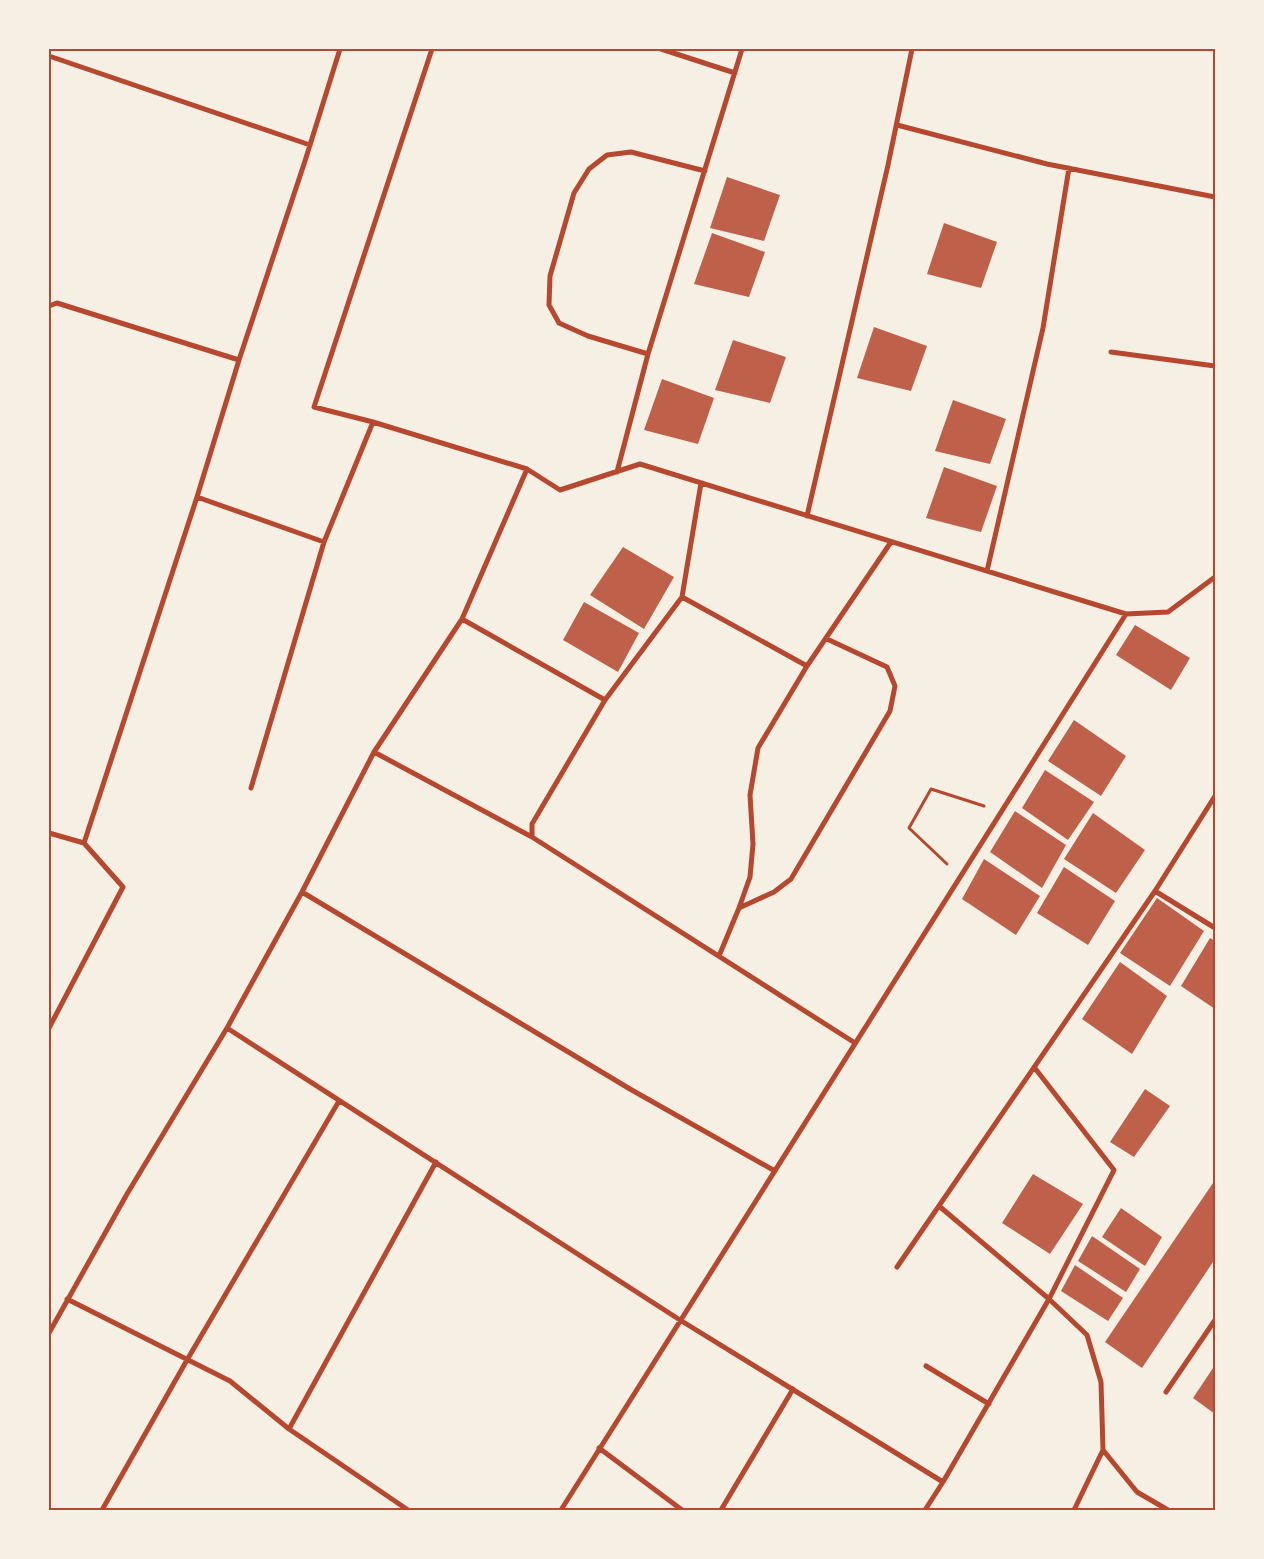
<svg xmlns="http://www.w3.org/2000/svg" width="1264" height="1559" font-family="Inter,sans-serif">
	<rect width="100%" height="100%" fill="#f6efe4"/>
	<path fill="#bf614a" d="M727 177 780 195 764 241 710 228Z
		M944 223 997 242 981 288 927 274Z
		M712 233 765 252 749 297 694 284Z
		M874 327 927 346 911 391 857 378Z
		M733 340 786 357 770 403 715 390Z
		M662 379 714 398 698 444 644 430Z
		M953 400 1006 419 990 464 935 451Z
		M944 467 997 486 981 532 926 518Z
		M623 547 674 577 644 629 590 595Z
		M584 602 639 633 618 672 563 640Z
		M1135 625 1190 658 1171 690 1116 655Z
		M1074 720 1126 756 1101 796 1048 761Z
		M1045 770 1094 802 1068 840 1022 808Z
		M1015 811 1066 845 1042 888 990 852Z
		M1093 813 1145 850 1116 893 1064 859Z
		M984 859 1040 896 1016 935 962 899Z
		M1064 867 1115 901 1088 945 1037 913Z
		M1157 898 1204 931 1170 986 1120 953Z
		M1210 938 1215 941V1009L1181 986Z
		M1120 962 1167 996 1132 1054 1082 1019Z
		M1145 1089 1170 1106 1134 1157 1110 1142Z
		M1033 1174 1083 1204 1050 1254 1002 1223Z
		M1215 1180V1259L1142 1368 1105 1342Z
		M1121 1208 1162 1237 1145 1266 1102 1237Z
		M1092 1236 1140 1269 1126 1292 1078 1261Z
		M1075 1265 1123 1298 1108 1321 1061 1291Z
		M1215 1365V1414L1193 1398Z"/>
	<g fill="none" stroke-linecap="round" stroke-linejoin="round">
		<path stroke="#b5482f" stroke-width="3" d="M947 864 909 828 931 789 984 806"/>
		<path stroke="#b5482f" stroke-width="5" d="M661 49 735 73
			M49 56 310 145
			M897 125 1047 164 1215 197
			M49 306 57 303 239 360
			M1111 352 1215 366
			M648 354 588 336 559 323 549 305 550 276 574 193 589 169 607 155 631 152 705 171
			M373 422 314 407 432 49
			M617 472 648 354 742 49
			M701 483 682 597 807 666 891 542
			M197 497 324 542 373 422 527 469
			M807 516 888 165 912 49
			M987 571 1043 328 1069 168
			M682 597 605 700 532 824V837L855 1043
			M462 619 605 700
			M374 752 532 837
			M251 788 324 542
			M49 833 84 843 123 887 49 1028
			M84 843 197 497 239 360 305 161 340 49
			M1155 891 1215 928
			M302 892 630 1089 775 1171
			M739 908 774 892 791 879 890 711 895 686 887 667 827 639
			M719 956 739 908 750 877 753 844 750 795 758 748 807 666
			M227 1028 680 1320 943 1482
			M1034 1067 1114 1170 1049 1299 1087 1335 1101 1382 1103 1450 1137 1492 1168 1510
			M897 1267 1155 891 1215 796
			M67 1299 230 1381 289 1429 408 1510
			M49 1333 127 1194 227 1028 302 892 374 752 462 619 527 469 560 490 640 464 1126 614 1168 612 1215 577
			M926 1366 989 1404
			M1166 1392 1215 1320
			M289 1429 436 1162
			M599 1448 682 1510
			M102 1510 187 1360 339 1101
			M561 1510 1126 614
			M721 1510 793 1389
			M925 1510 943 1482 1049 1299 939 1206
			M1074 1510 1103 1450"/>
	</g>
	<rect width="1264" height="1559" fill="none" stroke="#f6efe4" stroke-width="100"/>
	<rect x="50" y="50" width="1164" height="1459" fill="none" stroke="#b5482f" stroke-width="2"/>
</svg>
